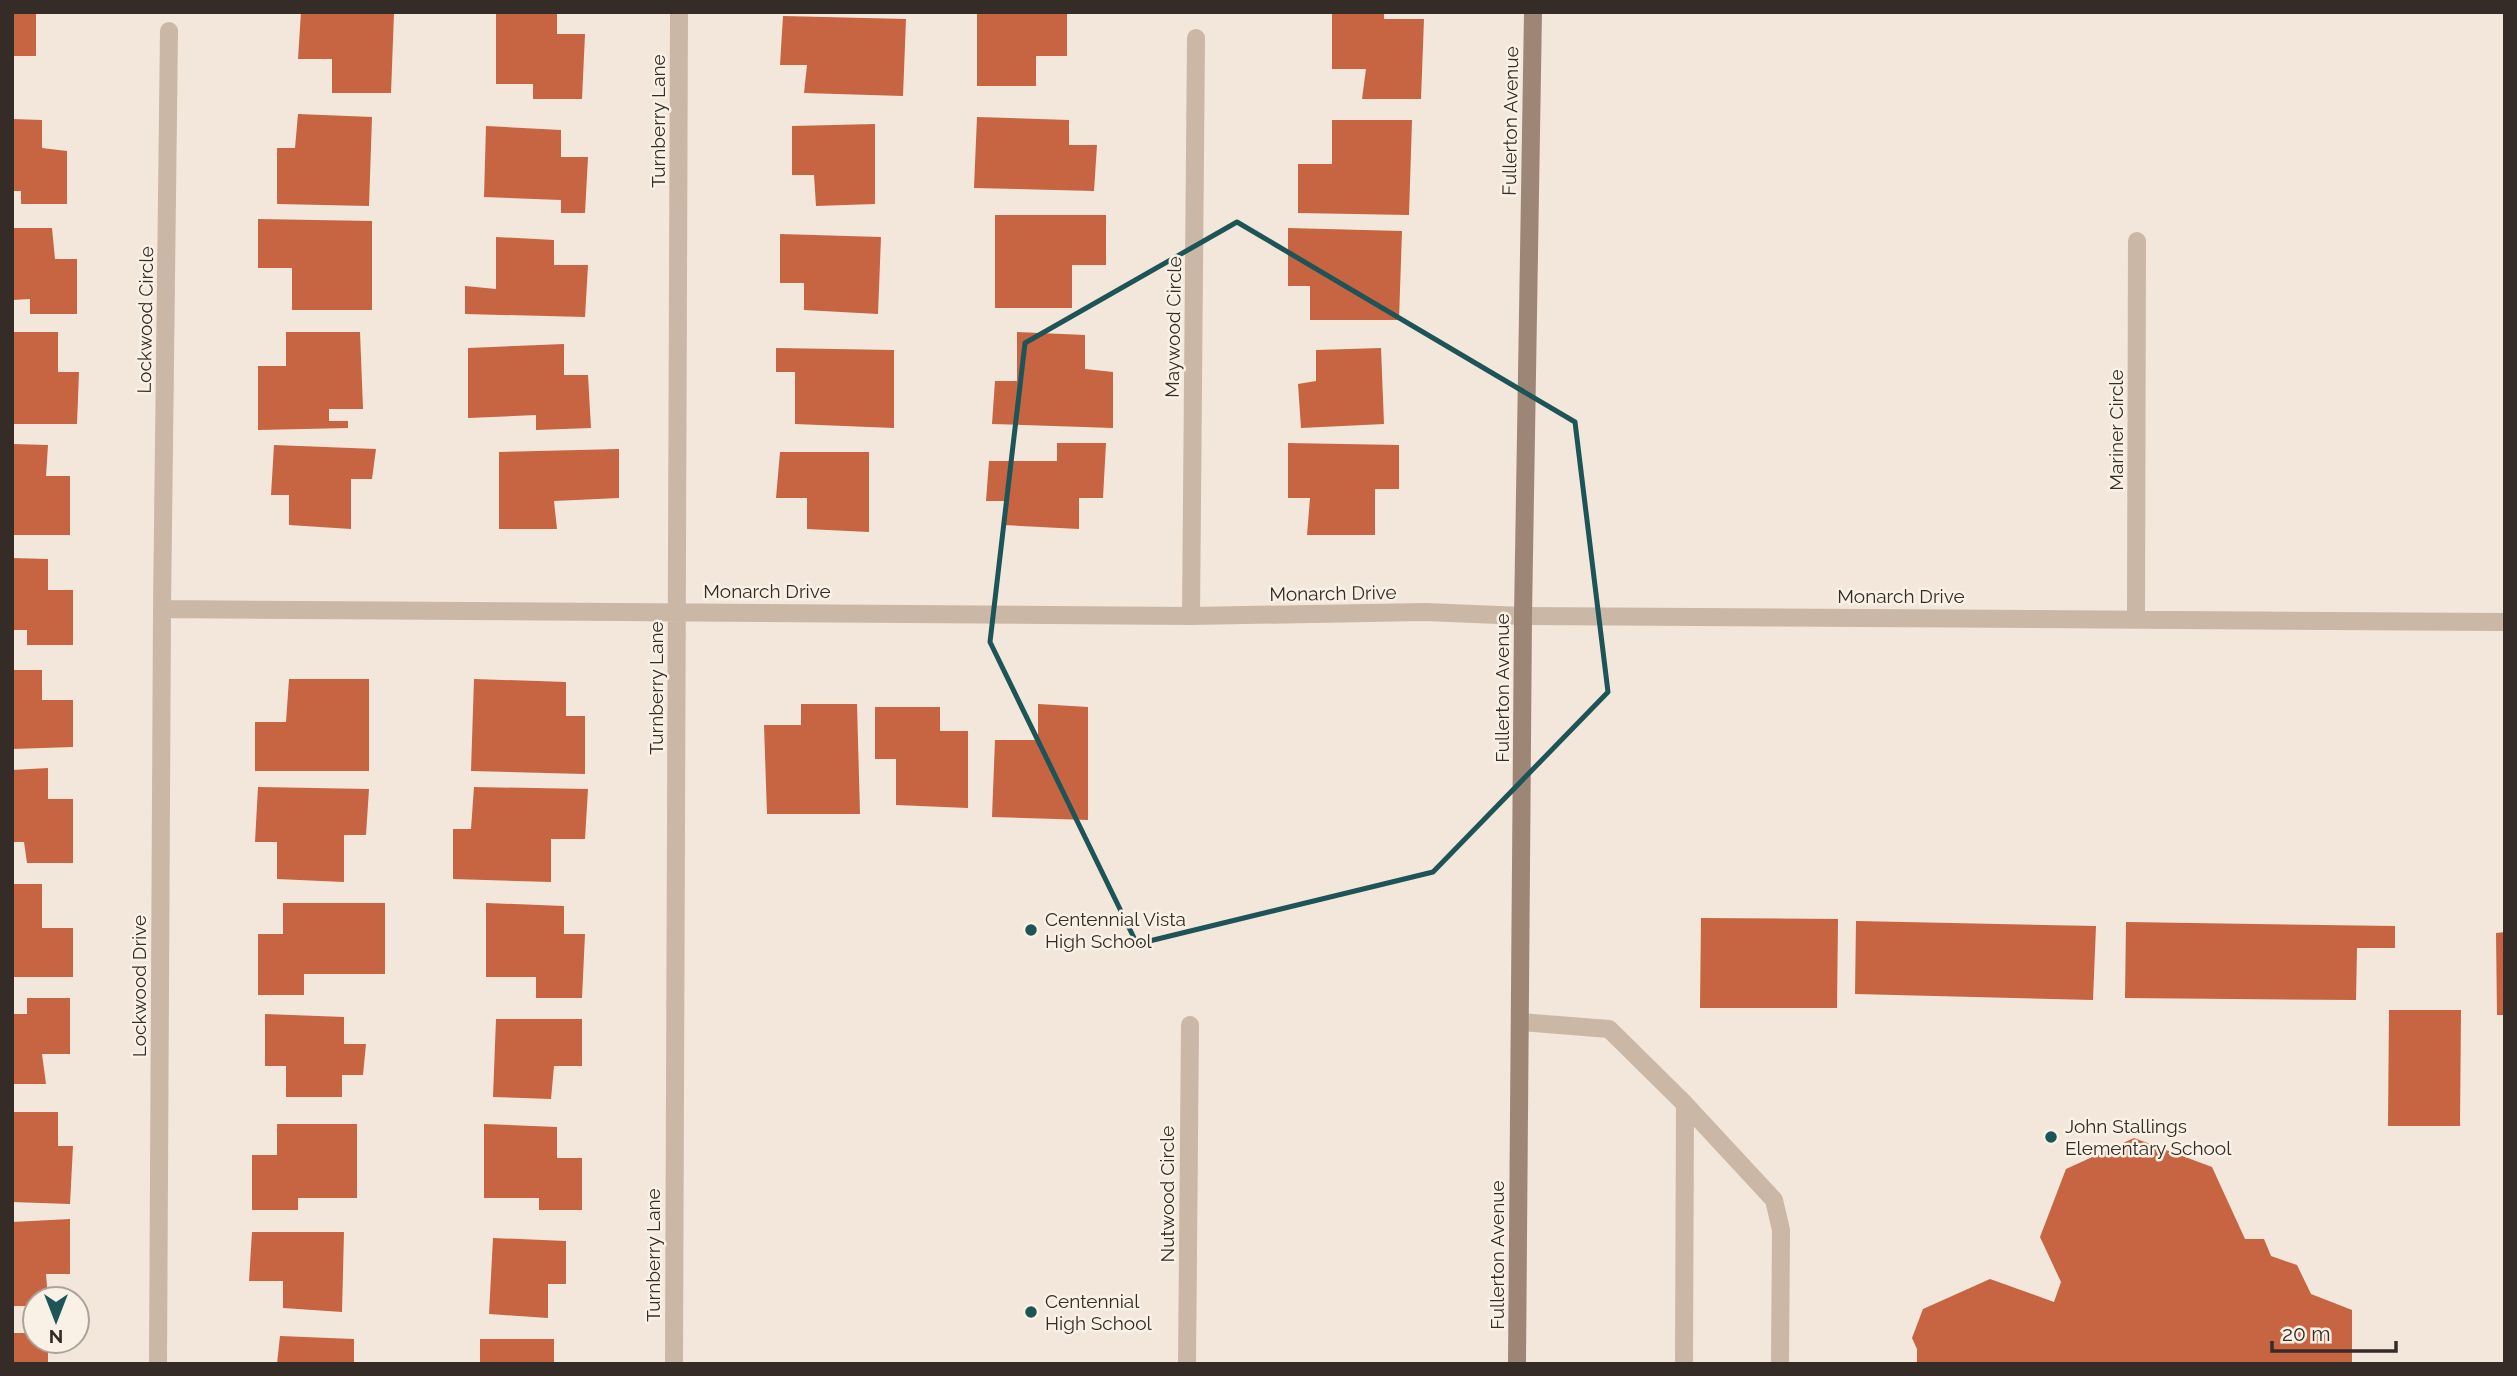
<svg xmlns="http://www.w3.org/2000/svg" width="2517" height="1376" font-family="Raleway,sans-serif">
	<rect width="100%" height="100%" fill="#f2e7da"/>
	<path fill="#c76442" d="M12 12H36V56H12Z
		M301 12 394 13 391 93H332V59H298Z
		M496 12H557V34H585L582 99H533V84H496Z
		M977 12H1067V56H1036V86H977Z
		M1332 12H1384V19H1424L1421 99H1362L1366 69H1332Z
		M783 16 906 19 903 96 804 93 807 65H780Z
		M298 114 372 117 369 206 277 204V148H295Z
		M977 117 1069 120V145H1097L1094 191 974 188Z
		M12 119 42 120V148L67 151V204H21V191H12Z
		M1332 120H1412L1409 215 1298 213V164H1332Z
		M875 124V204L816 206 814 175H792V126Z
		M486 126 561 130V157H588L585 213H561V200L484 197Z
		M995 215H1106V265H1072V308H995Z
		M258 219 372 221V310H292V268H258Z
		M12 228H52L55 259H77V314H30V299L12 300Z
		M1288 228 1402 231 1399 320H1310V286H1288Z
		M780 234 881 237 878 314 804 310V283H780Z
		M496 237 554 240V265H588L585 317 465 314V286L496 289Z
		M12 332H58V372H79L77 424H12Z
		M286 332H360L363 409H329V421H348V428L258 430V366H286Z
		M1017 332 1085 335V369L1113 372V428L992 424 995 381H1017Z
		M564 344V375H588L591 428 536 430V415L468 418V348Z
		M776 348 894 350V428L795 424V372H776Z
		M1381 348 1384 424 1301 428 1298 384 1316 381V350Z
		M1057 443H1106L1103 498H1079V529L1004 525V501H986L989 461H1057Z
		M1288 443 1399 445V489H1375V535H1307L1310 498H1288Z
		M12 444 48 445 46 476H70V535H12Z
		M274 445 376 449 372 479H351V529L289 525V495H271Z
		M619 449V498L554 501 557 529H499V452Z
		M780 452H869V532L807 529V498H776Z
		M12 558 48 559V590H73V645H27V630H12Z
		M12 670H42V700H73V747L12 749Z
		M289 679H369V771H255V722H286Z
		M474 679 566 682V716H585V774L471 771Z
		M801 704H857L860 814H767L764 725H801Z
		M1038 704 1088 707V820L992 817 995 740H1038Z
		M875 707H940V731H968V808L896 805V759H875Z
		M48 768V799H73V863H27L24 842H12V770Z
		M258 787 369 789 366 835H344V882L277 879V842H255Z
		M474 787 588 789 585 839H551V882L453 879V829H471Z
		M12 884H42V928H73V977H12Z
		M283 903H385V974H304V995H258V934H283Z
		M486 903 564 906V934H585L582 998H536V977H486Z
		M1701 918 1838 919 1837 1008H1700Z
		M1856 921 2096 926 2093 1000 1855 994Z
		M2126 922 2395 926V948H2357L2356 1000 2125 998Z
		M2505 932V1015H2497L2496 933Z
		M27 998H70V1054H42L46 1084H12V1014H27Z
		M2389 1010H2461L2460 1126H2388Z
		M265 1014 344 1017V1044H366L363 1075H342V1097H286V1066H265Z
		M496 1019H582V1066H554L551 1099 493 1097Z
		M12 1112H58V1146H73L70 1204 12 1202Z
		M277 1124H357V1198H298V1210H252V1155H277Z
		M484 1124 557 1127V1158H582V1210H539V1198H484Z
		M2134 1138 2212 1167 2245 1239H2264L2271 1256 2297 1265 2311 1294 2352 1310V1364H1917V1349L1912 1338 1923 1309 1990 1279 2054 1302 2061 1282 2040 1237 2066 1169Z
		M70 1219V1274H46L48 1299H35V1306H12V1222Z
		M252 1232H344L342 1312 283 1308V1281H249Z
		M493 1238 566 1241V1284H548V1318L489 1314Z
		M12 1333H35V1341H48V1364H12Z
		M280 1336 354 1339V1364H277Z
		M480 1339H554V1364H480Z"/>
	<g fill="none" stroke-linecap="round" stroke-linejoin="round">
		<path stroke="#cab7a6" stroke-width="18" d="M1520 1022 1609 1029 1685 1104 1774 1200 1781 1230 1780 1364
			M1684 1364 1685 1104"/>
		<path stroke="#cab7a6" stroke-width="18" d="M162 609 1191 616 1425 612 1523 616 2505 622
			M1191 616 1196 38
			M2136 618 2137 241
			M158 1364 162 609 169 31
			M674 1364 679 12
			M1187 1364 1190 1025"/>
		<path stroke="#9e8677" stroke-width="18" d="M1517 1364 1523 616 1533 12"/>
	</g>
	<path fill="none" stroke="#1c5458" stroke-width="5" stroke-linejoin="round" d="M1237 222 1575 422 1608 692 1433 872 1137 944 990 642 1025 343Z"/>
	<g fill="#1c5458" stroke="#faf1e6" stroke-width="2.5">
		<circle cx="1031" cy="930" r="7"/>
		<circle cx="2051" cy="1137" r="7"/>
		<circle cx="1031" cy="1312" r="7"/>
	</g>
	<g text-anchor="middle" stroke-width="5" stroke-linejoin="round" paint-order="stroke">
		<g font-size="19" fill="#362c27" stroke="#faf1e6">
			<text transform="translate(658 121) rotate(-90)" y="7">Turnberry Lane</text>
			<text transform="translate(1510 121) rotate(-89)" y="7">Fullerton Avenue</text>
			<text transform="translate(145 320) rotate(-89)" y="7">Lockwood Circle</text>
			<text transform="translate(1173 327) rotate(-89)" y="7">Maywood Circle</text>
			<text transform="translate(2116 430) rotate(-90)" y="7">Mariner Circle</text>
			<text x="767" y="598">Monarch Drive</text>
			<text transform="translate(1333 593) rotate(-1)" y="7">Monarch Drive</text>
			<text x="1901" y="603">Monarch Drive</text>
			<text transform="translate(656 688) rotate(-90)" y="7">Turnberry Lane</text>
			<text transform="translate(1502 688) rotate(-90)" y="7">Fullerton Avenue</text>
			<text transform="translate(139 986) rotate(-90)" y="7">Lockwood Drive</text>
			<text transform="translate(1167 1194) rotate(-90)" y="7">Nutwood Circle</text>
			<text transform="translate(653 1255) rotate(-90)" y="7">Turnberry Lane</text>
			<text transform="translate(1497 1255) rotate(-90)" y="7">Fullerton Avenue</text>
		</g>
		<g font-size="19" fill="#362c27" stroke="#faf1e6" text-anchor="start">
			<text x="1045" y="926">Centennial Vista<tspan x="1045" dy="22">High School</tspan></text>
			<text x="2065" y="1133">John Stallings<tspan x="2065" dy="22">Elementary School</tspan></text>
			<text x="1045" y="1308">Centennial<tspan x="1045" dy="22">High School</tspan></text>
		</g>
	</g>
	<rect width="2517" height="1376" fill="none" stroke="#362c27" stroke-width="28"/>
	<g transform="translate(56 1320) rotate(180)"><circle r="33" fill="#faf1e6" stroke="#aca29a" stroke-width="2"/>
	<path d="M0-5L12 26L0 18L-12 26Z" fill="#1c5458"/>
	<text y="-10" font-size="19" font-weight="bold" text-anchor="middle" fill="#362c27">N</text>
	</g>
	<path d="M2272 1341v10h124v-10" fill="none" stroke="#362c27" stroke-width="3.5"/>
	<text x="2282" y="1341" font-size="21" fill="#362c27" stroke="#faf1e6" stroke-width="5" paint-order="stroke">20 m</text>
</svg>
